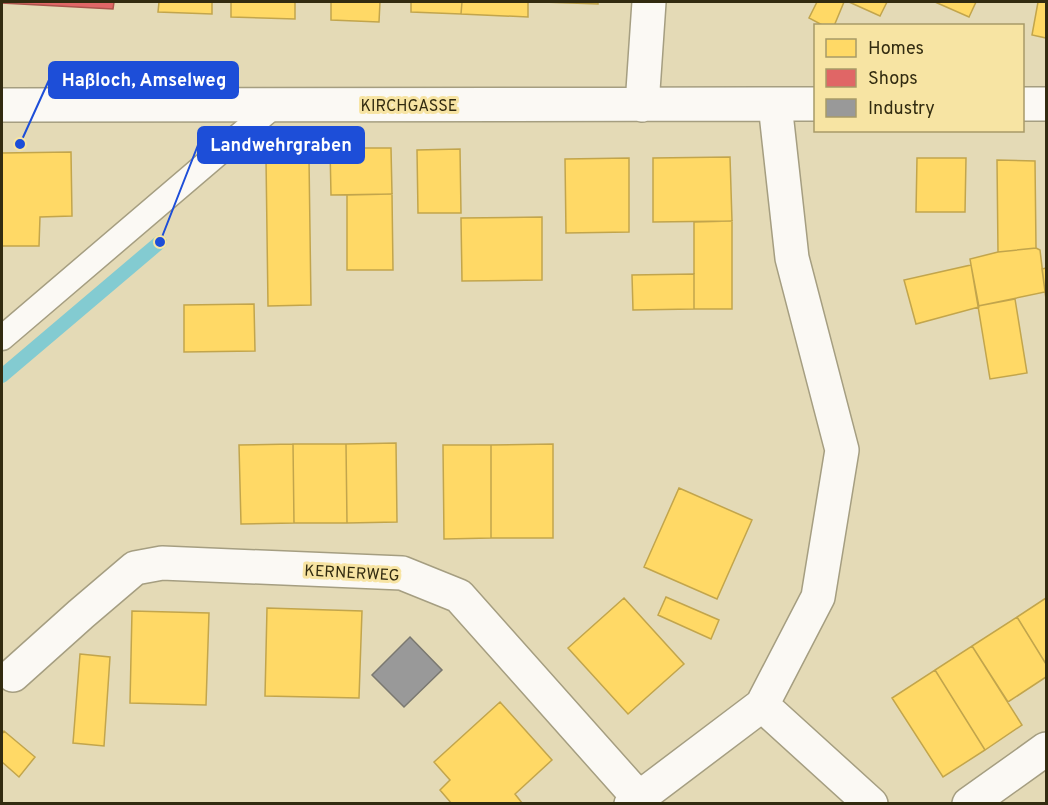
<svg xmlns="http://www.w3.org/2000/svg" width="1048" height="805" font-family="Overpass,sans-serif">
	<rect width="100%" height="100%" fill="#e4dab6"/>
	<path fill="#ffd966" stroke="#c2a54c" stroke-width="1.5" d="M159 2H212V14L158 12Z
		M231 2H295V19L231 17Z
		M331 2H380L379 22 331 20Z
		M411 2H462L461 14 411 12Z
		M462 2H528V17L461 14Z
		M542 2H598V4Z
		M817 2H844L834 26H824L809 18Z
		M849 2H887L880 16Z
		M935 2H976L969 17Z
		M1038 2H1046V38L1032 35Z
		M330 148H391L392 194 331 195Z
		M460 149 461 213H418L417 150Z
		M71 152 72 216 40 217 39 246H2V153Z
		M730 157 732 221 653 222V158Z
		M309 158 311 305 268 306 266 159Z
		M629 158V232L566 233 565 159Z
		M917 158H966L965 212H916Z
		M997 160 1035 161 1036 248 998 252Z
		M392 194 393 270H347V195Z
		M542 217V280L462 281 461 218Z
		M732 221V309H694V222Z
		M1036 248 1040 250 1045 292 978 306 970 259 998 252Z
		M971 265 979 307 916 324 904 280Z
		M1046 268V299L1042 269Z
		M694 274V309L633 310 632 275Z
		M1015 299 1027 373 990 379 978 306Z
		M254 304 255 351 184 352V305Z
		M396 443 397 522 347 523 346 444Z
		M293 444H346L347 523H294Z
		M293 444 294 523 241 524 239 445Z
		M553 444V538H491V445Z
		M443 445H491V538L444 539Z
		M679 488 752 520 717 599 644 567Z
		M666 597 719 620 711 639 658 615Z
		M624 598 684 664 628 714 568 648Z
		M1046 598V664L1017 617Z
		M267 608 362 611 359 698 265 696Z
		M132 611 209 613 206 705 130 703Z
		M1017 617 1046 664V677L1008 702 972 646Z
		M972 646 1022 725 985 750 935 670Z
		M80 654 110 657 104 746 73 743Z
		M935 670 985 750 943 777 892 698Z
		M500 702 552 760 515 794 522 803 521 804H452L440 790 450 780 434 762Z
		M4 731 35 757 19 777 2 762V734Z"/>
	<path fill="#e06666" stroke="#ac544c" stroke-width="1.5" d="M2 2H114L113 9 2 3Z"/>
	<path fill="#999" stroke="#7a7870" stroke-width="1.5" d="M410 637 442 670 404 707 372 675Z"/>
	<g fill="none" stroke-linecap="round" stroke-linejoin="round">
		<path stroke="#83cbd1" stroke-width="14" d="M2 376 160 242"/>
		<g stroke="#a59e81" stroke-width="27">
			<path id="lane" d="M2 338 275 105"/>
		</g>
		<g stroke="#a59e81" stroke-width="36">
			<path id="street" d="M1022 104H1046
				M2 105 816 104
				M642 105 649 2
				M13 675 81 614 135 568 162 563 402 573 459 596 638 797
				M762 705 871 804
				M631 804 762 705 818 597 842 450 792 258 775 104
				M969 804 1046 749"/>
		</g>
		<use href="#lane" stroke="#fbf9f4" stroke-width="24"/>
		<use href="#street" stroke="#fbf9f4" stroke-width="33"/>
	</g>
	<g text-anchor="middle" stroke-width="6" stroke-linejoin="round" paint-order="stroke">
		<g font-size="16" fill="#322b10" stroke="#f7e4a3">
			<text x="409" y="111">KIRCHGASSE</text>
			<text transform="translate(352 572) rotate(3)" y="6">KERNERWEG</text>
		</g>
	</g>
	<path fill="none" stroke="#1d4ed8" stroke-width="2" d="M20 144L49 80M160 242L198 145"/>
	<g fill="#1d4ed8" stroke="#f7e4a3" stroke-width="2">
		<circle cx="20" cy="144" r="6"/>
		<circle cx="160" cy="242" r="6"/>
	</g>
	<g fill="#1d4ed8" stroke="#1d4ed8" stroke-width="2">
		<rect x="49" y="62" width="189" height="36" rx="6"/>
		<rect x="198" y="127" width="166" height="36" rx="6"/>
	</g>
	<g font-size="18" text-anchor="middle" font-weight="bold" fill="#fff">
		<text x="144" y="86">Haßloch, Amselweg</text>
		<text x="281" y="151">Landwehrgraben</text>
	</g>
	<rect width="1048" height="805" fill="none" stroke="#322b10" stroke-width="6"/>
	<rect x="814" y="24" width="210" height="108" fill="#f7e4a3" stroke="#a89a68" stroke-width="1.5"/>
	<rect x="826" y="39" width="30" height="18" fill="#ffd966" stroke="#a89a68" stroke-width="1.5"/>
	<text x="868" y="54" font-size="18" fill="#322b10">Homes</text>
	<rect x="826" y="69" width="30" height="18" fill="#e06666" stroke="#a89a68" stroke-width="1.5"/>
	<text x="868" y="84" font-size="18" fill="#322b10">Shops</text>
	<rect x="826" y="99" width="30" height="18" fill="#999999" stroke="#a89a68" stroke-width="1.5"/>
	<text x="868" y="114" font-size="18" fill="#322b10">Industry</text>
</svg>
